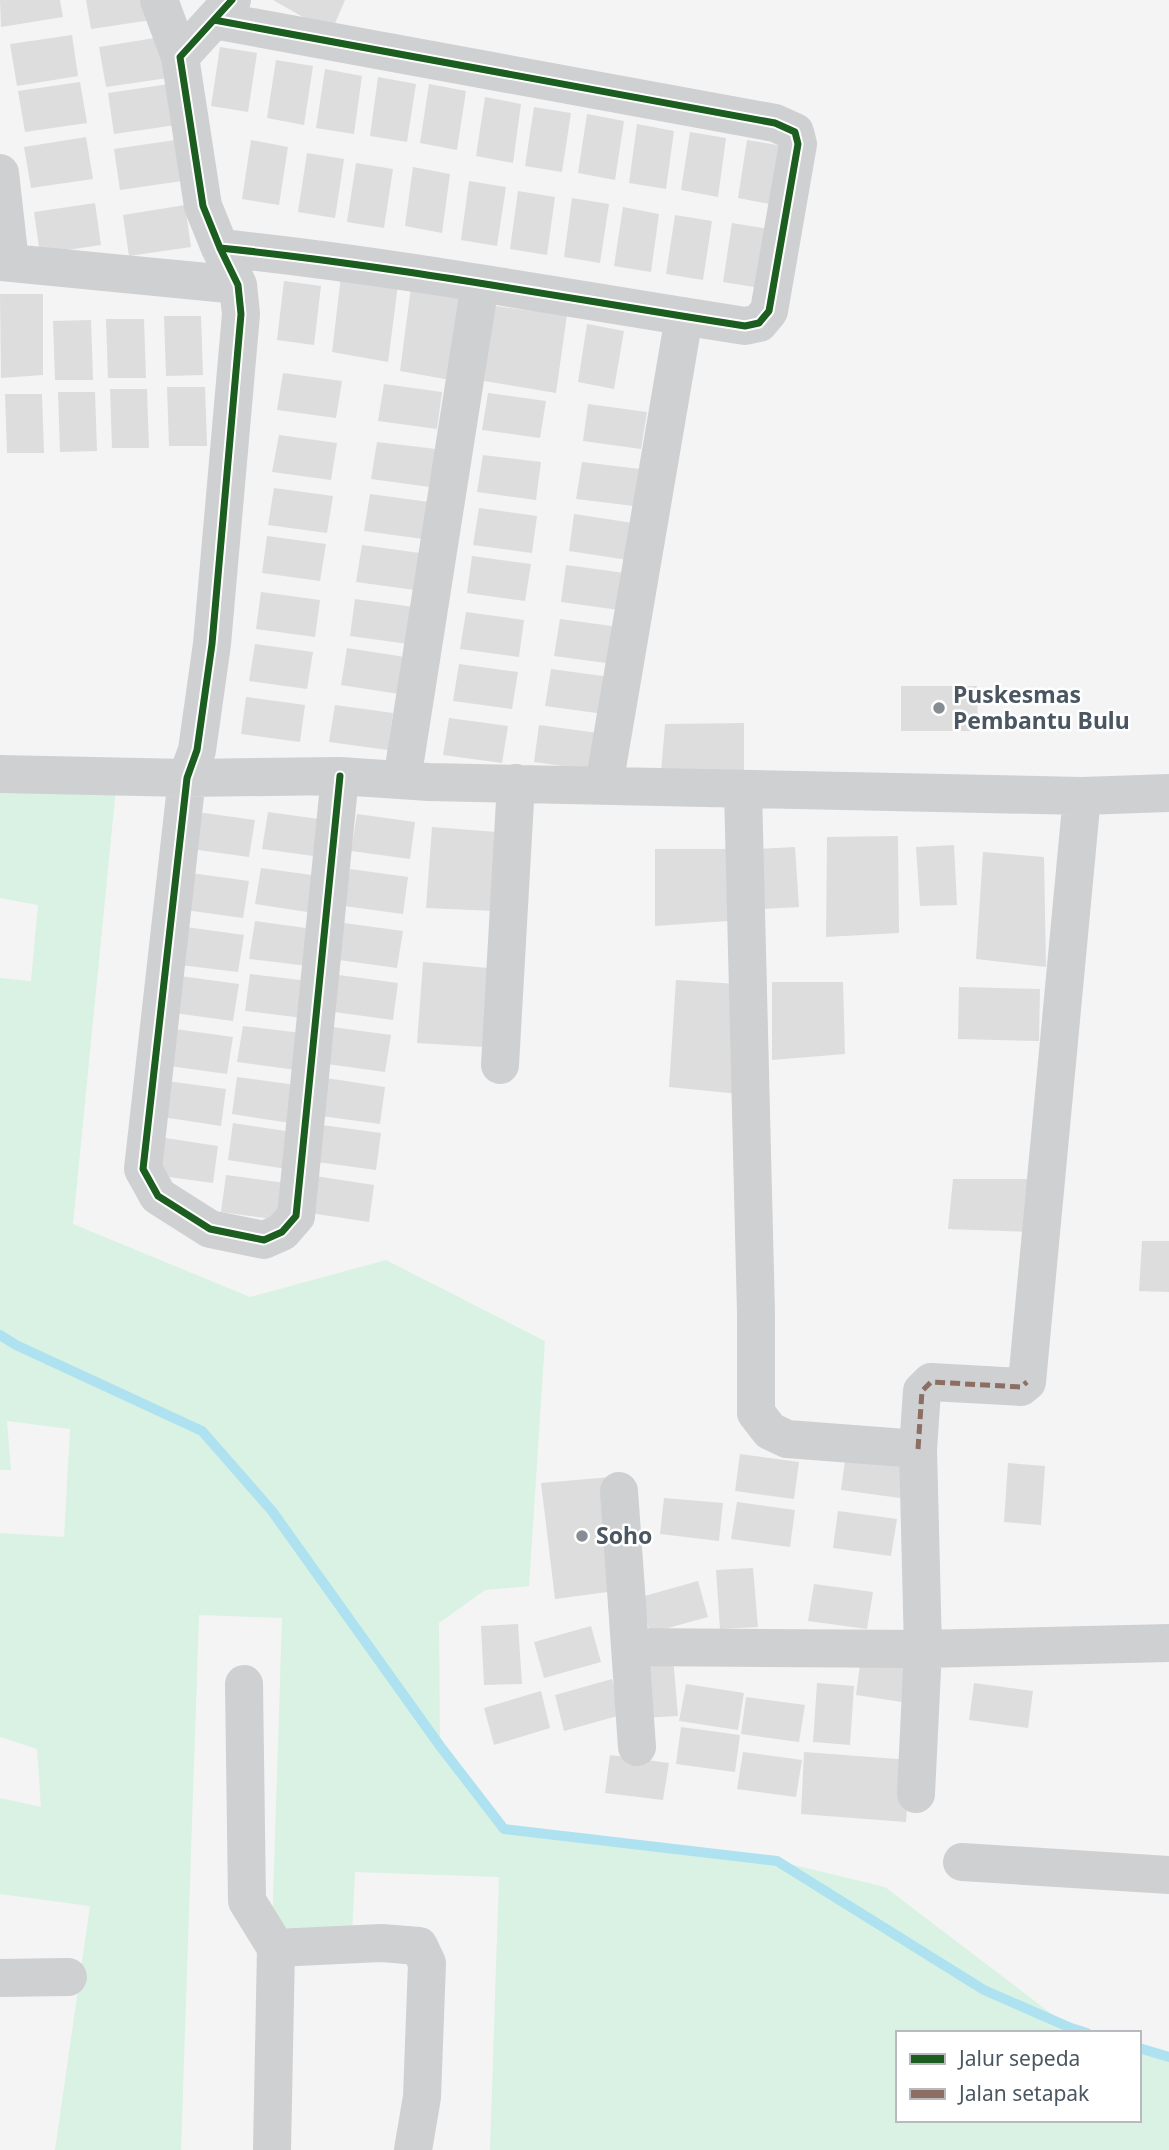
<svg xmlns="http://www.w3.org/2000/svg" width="1169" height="2150" font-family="'Noto Sans',sans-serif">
	<rect width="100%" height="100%" fill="#f4f4f4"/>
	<path fill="#d9f2e3" d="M0 785 116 788 73 1224 250 1297 386 1260 545 1341 529 1586 485 1590 439 1623 440 1746 504 1829 777 1861 885 1887 1070 2028 1087 2033H898V2120H1139V2048L1169 2057V2150H490L499 1877 355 1872 352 1934 272 1930 282 1618 199 1615 181 2150H55L90 1906 0 1894V1798L41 1807 37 1749 0 1737V1533L64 1537 70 1429 7 1421 11 1470H0V978L31 981 38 905 0 898Z"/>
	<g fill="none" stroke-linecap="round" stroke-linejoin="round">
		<path stroke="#aee2f0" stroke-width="10" d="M0 1335 16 1345 202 1431 272 1511 440 1746 504 1829 777 1861 984 1990 1071 2028 1087 2033
			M1139 2048 1169 2057"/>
	</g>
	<path fill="#ddddde" d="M0 0H60L63 17 1 27Z
		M86 0H149L152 20 91 29Z
		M273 0H345L331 33Z
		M72 35 78 76 17 86 10 44Z
		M161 37 168 78 106 87 99 47Z
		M220 47 257 53 248 112 211 106Z
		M276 60 313 66 304 125 267 118Z
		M325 69 362 76 354 134 316 128Z
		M378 77 416 84 407 142 370 136Z
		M80 82 87 123 25 132 18 91Z
		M169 84 176 125 114 134 108 93Z
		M429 84 466 91 457 150 420 143Z
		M485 97 521 104 513 163 476 156Z
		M534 107 571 113 562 172 525 166Z
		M587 114 624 121 615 180 578 173Z
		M637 124 674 131 666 189 629 183Z
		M690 132 726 138 718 197 681 190Z
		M86 137 93 179 31 188 24 147Z
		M175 140 182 181 120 190 114 149Z
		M251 140 288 147 279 205 242 199Z
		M747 140 783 146 775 205 738 198Z
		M307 153 344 159 335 218 298 212Z
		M356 163 393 169 384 228 347 222Z
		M413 167 450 174 442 233 405 226Z
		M469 181 506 187 497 246 461 240Z
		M518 191 555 197 547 255 510 249Z
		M572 198 609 204 600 263 564 257Z
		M95 203 101 245 40 254 34 212Z
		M185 205 191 247 129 256 123 215Z
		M623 207 659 214 651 272 614 266Z
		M675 215 712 221 703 280 666 274Z
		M732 223 769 229 760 288 723 282Z
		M341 276 398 285 388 362 332 352Z
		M284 281 321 286 314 345 277 340Z
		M411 287 463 297 450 380 400 371Z
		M0 294H43V375L1 378Z
		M495 306 567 315 556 393 484 381Z
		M164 316H201L203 375 166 376Z
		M106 319H144L146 378H108Z
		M91 320 93 380H55L53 321Z
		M587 324 624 331 614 389 578 382Z
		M283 373 342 381 336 418 277 410Z
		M384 384 442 392 437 429 378 421Z
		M167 387H205L207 446H169Z
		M110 389H147L149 448H112Z
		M58 392H95L97 451 60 452Z
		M488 393 546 401 540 438 482 430Z
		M5 394H42L44 453H7Z
		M588 404 647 412 641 449 583 441Z
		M279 435 337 443 331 480 272 472Z
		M377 442 436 449 430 487 371 479Z
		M483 455 541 462 536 500 477 492Z
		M582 462 640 469 634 506 576 499Z
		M274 488 333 496 327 533 268 525Z
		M370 494 429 502 423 539 364 531Z
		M479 508 537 516 532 553 473 545Z
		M574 514 633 523 628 560 569 551Z
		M267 536 326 544 320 581 262 573Z
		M362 545 420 553 415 590 356 582Z
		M472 556 531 564 525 601 467 593Z
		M566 565 625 573 619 610 561 602Z
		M261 592 320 600 315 637 256 629Z
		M355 599 414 607 408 644 350 636Z
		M466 612 524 620 519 657 460 649Z
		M560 619 619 627 613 664 554 656Z
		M255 644 313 652 307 689 249 681Z
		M347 648 405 657 399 694 341 685Z
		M459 664 518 672 512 709 453 701Z
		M551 669 610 677 604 714 545 706Z
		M901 686H977L978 731H901Z
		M246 697 305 705 300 742 241 734Z
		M335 705 393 713 388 750 329 742Z
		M449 718 508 726 502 763 443 755Z
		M744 723V776L661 773 665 724Z
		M539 725 598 733 592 770 534 762Z
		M197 812 255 820 249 857 191 849Z
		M268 812 326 820 321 857 262 849Z
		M357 814 415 822 410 859 351 851Z
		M432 827 497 832 494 911 426 908Z
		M898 836 899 933 826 937 827 837Z
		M954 845 957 905 920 906 916 847Z
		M795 847 799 907 762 909 758 849Z
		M655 849H726L728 921 655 926Z
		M983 852 1044 857 1046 967 976 959Z
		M261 868 319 876 314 913 255 904Z
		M350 869 408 877 403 914 344 906Z
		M191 873 249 881 243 918 185 910Z
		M255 921 313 929 308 966 249 959Z
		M344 923 403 931 397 968 339 960Z
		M186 927 244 935 238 972 180 965Z
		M423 962 488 968 484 1047 417 1043Z
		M250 974 308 981 303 1018 245 1011Z
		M339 975 398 983 393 1020 334 1012Z
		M180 976 239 984 233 1021 174 1013Z
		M676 980 737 984 739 1094 669 1087Z
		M772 982H843L845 1054 772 1060Z
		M959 987 1040 989 1039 1041 958 1039Z
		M243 1026 302 1033 296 1070 237 1062Z
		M332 1027 391 1035 385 1072 327 1064Z
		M175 1029 233 1037 227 1074 169 1066Z
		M237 1077 296 1085 290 1123 232 1114Z
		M326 1078 385 1087 380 1124 321 1116Z
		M167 1081 226 1089 221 1126 162 1117Z
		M233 1123 292 1132 287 1169 228 1160Z
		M322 1125 381 1133 376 1170 317 1162Z
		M159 1137 218 1146 213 1183 154 1175Z
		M226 1175 285 1183 280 1220 221 1212Z
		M315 1176 374 1185 369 1222 310 1213Z
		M953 1179H1032V1232L948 1229Z
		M1142 1241H1169V1292L1139 1291Z
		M846 1453 905 1461 900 1498 841 1490Z
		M740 1454 799 1462 794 1499 735 1491Z
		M1008 1463 1045 1466 1041 1525 1004 1522Z
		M611 1477 623 1590 555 1599 541 1483Z
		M664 1498 723 1503 719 1541 660 1534Z
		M737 1502 795 1510 790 1547 731 1539Z
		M838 1511 897 1519 891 1556 833 1548Z
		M753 1568 758 1627 720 1629 716 1570Z
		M698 1581 708 1617 650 1633 641 1597Z
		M814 1584 873 1592 867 1629 808 1621Z
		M518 1624 522 1684 484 1685 481 1626Z
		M591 1626 601 1662 544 1678 534 1642Z
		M673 1657 678 1716 641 1718 636 1659Z
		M861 1658 920 1666 915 1704 856 1695Z
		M612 1679 621 1715 564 1731 555 1695Z
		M817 1683 854 1686 850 1745 813 1742Z
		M974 1683 1033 1691 1028 1728 969 1720Z
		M686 1684 744 1693 738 1730 679 1721Z
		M541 1691 550 1728 494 1745 484 1708Z
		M746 1697 805 1705 799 1742 741 1734Z
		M681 1727 740 1735 735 1772 676 1764Z
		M743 1752 802 1760 796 1797 737 1789Z
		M804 1752 911 1760 906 1822 801 1814Z
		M610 1755 669 1763 663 1800 605 1793Z"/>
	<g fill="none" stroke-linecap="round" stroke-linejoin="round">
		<path stroke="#ced0d2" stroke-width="38" d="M159 0 180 57
			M232 0 180 57 203 206 220 248 238 285 241 314 212 644 197 750 187 778 143 1169 158 1196 210 1229 264 1240 282 1232 296 1216 340 776
			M214 20 775 123 795 132 798 144 769 311 759 323 745 326C570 299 396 266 220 248
			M0 173 10 262
			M0 262 238 285
			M0 774 187 778 340 776 429 782 1082 796 1169 793
			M402 780 480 284
			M604 785 684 317
			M743 790 756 1313V1413L770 1431 787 1439 918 1449 923 1649 916 1794
			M500 1065 516 783
			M918 1449 922 1391 931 1382 1021 1387 1027 1382 1082 796
			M619 1491 630 1647 923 1649 1169 1643
			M630 1647 637 1747
			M244 1684 247 1901 276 1948 272 2150
			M962 1862 1169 1875
			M276 1948 381 1943 419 1946 427 1963 422 2097 413 2150
			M0 1978 68 1977"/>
		<path stroke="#8d6e63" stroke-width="5" stroke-dasharray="10 5" stroke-linecap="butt" d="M918 1449 922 1391 931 1382 1021 1387 1027 1382"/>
		<g stroke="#fff" stroke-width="11">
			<path id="cycleway" d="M232 0 180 57 203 206 220 248 238 285 241 314 212 644 197 750 187 778 143 1169 158 1196 210 1229 264 1240 282 1232 296 1216 340 776
				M214 20 775 123 795 132 798 144 769 311 759 323 745 326C570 299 396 266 220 248"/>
		</g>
		<use href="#cycleway" stroke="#1b5e20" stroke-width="7"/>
	</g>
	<g fill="#868d94" stroke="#fff" stroke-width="2.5">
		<circle cx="939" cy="708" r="7"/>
		<circle cx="582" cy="1536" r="7"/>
	</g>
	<g text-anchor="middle" stroke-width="5" stroke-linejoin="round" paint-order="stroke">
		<g font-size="23" font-weight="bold" fill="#4a5661" stroke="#fff" text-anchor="start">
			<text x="953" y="703">Puskesmas<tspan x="953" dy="26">Pembantu Bulu</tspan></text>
			<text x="596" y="1544">Soho</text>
		</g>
	</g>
	<rect x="896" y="2031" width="245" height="91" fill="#ffffff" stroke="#b7bbc0" stroke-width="2"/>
	<rect x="910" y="2054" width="35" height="10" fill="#1b5e20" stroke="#b7bbc0" stroke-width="2"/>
	<text x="959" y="2066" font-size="21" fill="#4a5661">Jalur sepeda</text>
	<rect x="910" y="2089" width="35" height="10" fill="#8d6e63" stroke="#b7bbc0" stroke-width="2"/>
	<text x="959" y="2101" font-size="21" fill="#4a5661">Jalan setapak</text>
</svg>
